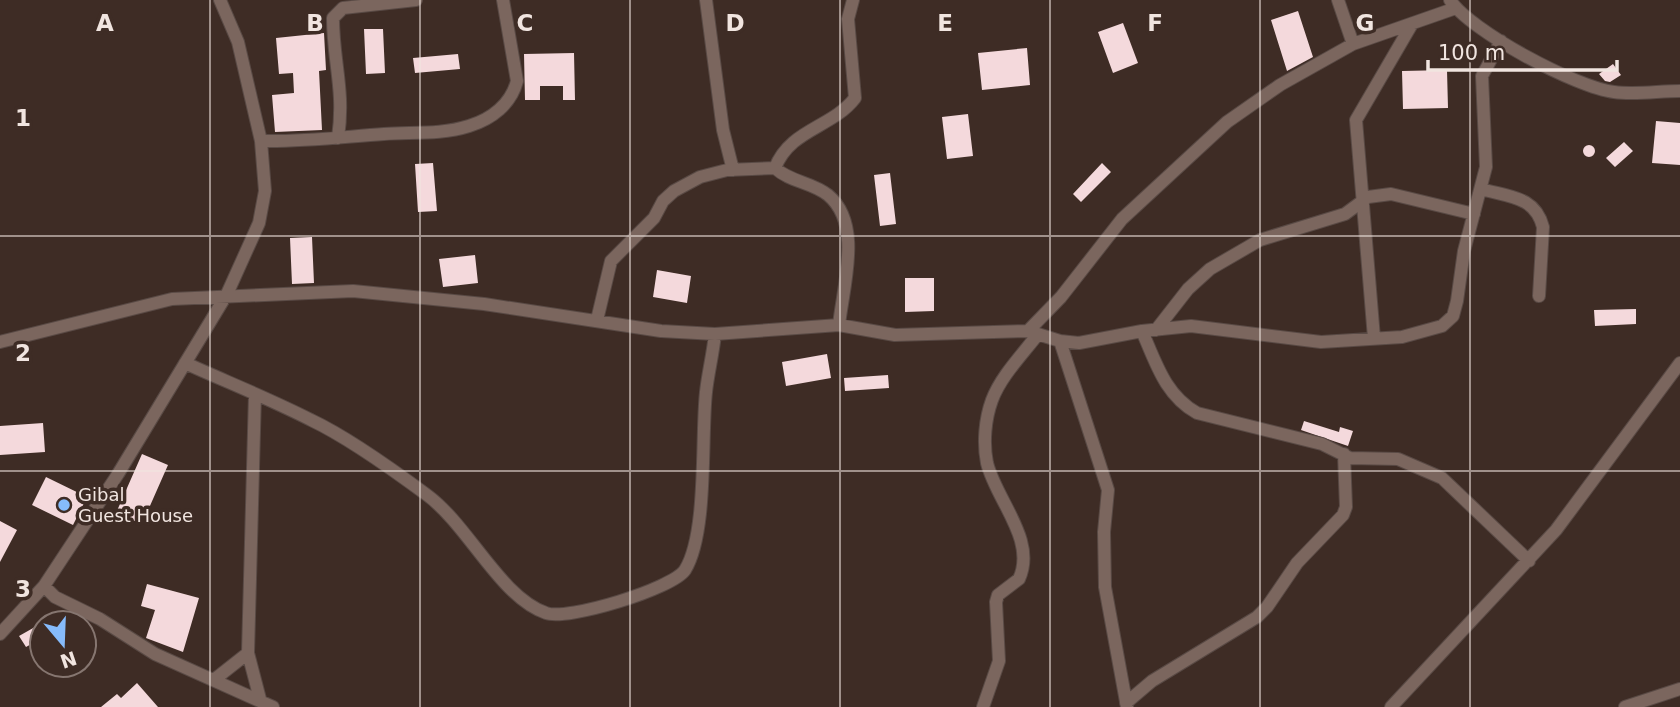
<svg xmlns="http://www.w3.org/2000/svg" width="1680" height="707" font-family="'DejaVu Sans',sans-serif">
	<rect width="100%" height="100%" fill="#3e2c25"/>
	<path fill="#f4d9dc" d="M1298 11 1313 57 1287 71 1271 20Z
		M1123 23 1138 63 1113 73 1098 32Z
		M364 29H383L385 73 366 74Z
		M324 33 326 70 319 71 322 130 275 132 272 95 294 93 293 73 279 74 276 38Z
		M1027 48 1030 85 982 90 978 53Z
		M574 53 575 100H563V86H540V100H525L524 54Z
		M458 54 460 69 415 73 413 58Z
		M1613 64 1621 75 1610 82 1605 81 1599 74Z
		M1447 70 1448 108 1403 109 1402 71Z
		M968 114 973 156 947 159 942 117Z
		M1656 121 1680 123V165L1652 163Z
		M1624 142 1633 151 1615 167 1606 158Z
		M1583 151a6 6 0 1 1 12 0a6 6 0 1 1-12 0Z
		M433 163 437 211 418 212 415 164Z
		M1102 163 1111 172 1081 202 1073 194Z
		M890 173 896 224 880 226 874 175Z
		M312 237 314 283 292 284 290 238Z
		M475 255 478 283 443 287 439 259Z
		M657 270 691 276 687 303 653 297Z
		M905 278H934V311L905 312Z
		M1636 309V324L1595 326 1594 310Z
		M827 354 831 378 786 386 782 362Z
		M888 375 889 388 845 391 844 378Z
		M1304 421 1339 432 1340 427 1353 431 1348 446 1301 430Z
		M43 423 45 452 0 455V426Z
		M142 454 168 465 142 524 116 513Z
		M46 477 87 497 73 525 32 505Z
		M0 521 17 530 0 562Z
		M147 584 199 598 183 652 146 638 155 610 141 606Z
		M42 623V638L26 647 19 636Z
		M137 683 158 707H101L117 694 121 698Z"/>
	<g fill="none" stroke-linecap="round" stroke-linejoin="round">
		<g stroke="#594a45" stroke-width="14">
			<path id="minor" d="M706 0 723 130 733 170
				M1338 0 1353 44
				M1450 0C1470 31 1577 88 1614 92 1635 95 1659 91 1680 91
				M338 138C345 90 333 62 333 18L343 8 416 0
				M261 141C302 142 342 137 384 134 412 132 441 135 469 126 492 119 511 104 517 81L503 0
				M1481 189C1509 197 1535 196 1543 227L1539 296
				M597 320 611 261 654 218 663 201 674 191 700 177 727 170 775 168
				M839 325C843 286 863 224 828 195 812 182 790 182 775 168 790 129 832 128 855 98L848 19 853 0
				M1156 330 1188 289 1210 269 1260 240 1345 214 1368 197 1391 194 1474 214
				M1028 331 1060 341 1079 343 1142 331 1191 326 1321 342 1402 337 1442 326 1453 316 1457 301 1464 251 1486 167 1482 76 1501 41
				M1142 331C1156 363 1165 395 1197 413L1322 444 1350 458 1398 459 1442 478 1529 561
				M1374 338 1356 120 1412 24
				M1060 341 1108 490 1104 532 1105 587 1127 707
				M0 342 172 299 353 291 484 304 661 331 715 334 839 325 895 335 1028 331 1061 297 1122 219 1227 122 1280 85 1353 44 1456 8
				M185 363C227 382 270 399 311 420 345 436 396 472 427 495 469 526 500 597 546 613 567 621 672 589 685 570 708 533 701 436 706 392 708 373 713 354 715 334
				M255 394 248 653 260 699
				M44 586 55 597 100 619 155 654 273 707
				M0 634 44 586 118 474 227 294 259 223 265 191 261 141 238 42 220 0
				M215 679 248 653
				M1126 703 1152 681 1257 617 1267 607 1297 563 1343 515 1346 507 1344 454
				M983 707 999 661 996 602 998 595 1019 579C1037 540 996 500 987 463 983 443 985 419 992 400 1001 376 1022 355 1038 334
				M1391 707 1556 530 1680 363
				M1625 707 1680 689"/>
		</g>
		<use href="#minor" stroke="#7b665e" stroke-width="12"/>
	</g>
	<path fill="none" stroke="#f1e5e0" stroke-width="2" stroke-opacity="0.55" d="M210 0V707M420 0V707M630 0V707M840 0V707M1050 0V707M1260 0V707M1470 0V707M0 236H1680M0 471H1680"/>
	<circle fill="#86bbfb" stroke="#3e2c25" stroke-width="2.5" cx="64" cy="505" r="7"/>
	<g text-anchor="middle" stroke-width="7" stroke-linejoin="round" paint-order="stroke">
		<g font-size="18" fill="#f1e5e0" stroke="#3e2c25" text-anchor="start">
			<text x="78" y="501">Gibal<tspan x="78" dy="21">Guest House</tspan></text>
		</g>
	</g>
	<g font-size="23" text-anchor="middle" font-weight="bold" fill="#f1e5e0" stroke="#3e2c25" stroke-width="7" stroke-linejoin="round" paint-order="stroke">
		<text x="105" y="31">A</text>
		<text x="315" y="31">B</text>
		<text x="525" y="31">C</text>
		<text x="735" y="31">D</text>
		<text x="945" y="31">E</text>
		<text x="1155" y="31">F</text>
		<text x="1365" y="31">G</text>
		<text x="23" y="126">1</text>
		<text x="23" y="361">2</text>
		<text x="23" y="597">3</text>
	</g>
	<g transform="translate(63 644) rotate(161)"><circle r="33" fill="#3e2c25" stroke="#867670" stroke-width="2"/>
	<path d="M0-5L12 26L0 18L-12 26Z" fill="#86bbfb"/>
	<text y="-10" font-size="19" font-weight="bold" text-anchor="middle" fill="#f1e5e0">N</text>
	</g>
	<path d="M1428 60v10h189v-10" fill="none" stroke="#f1e5e0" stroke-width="3.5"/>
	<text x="1438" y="60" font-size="21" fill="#f1e5e0" stroke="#3e2c25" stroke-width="5" paint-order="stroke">100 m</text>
</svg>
